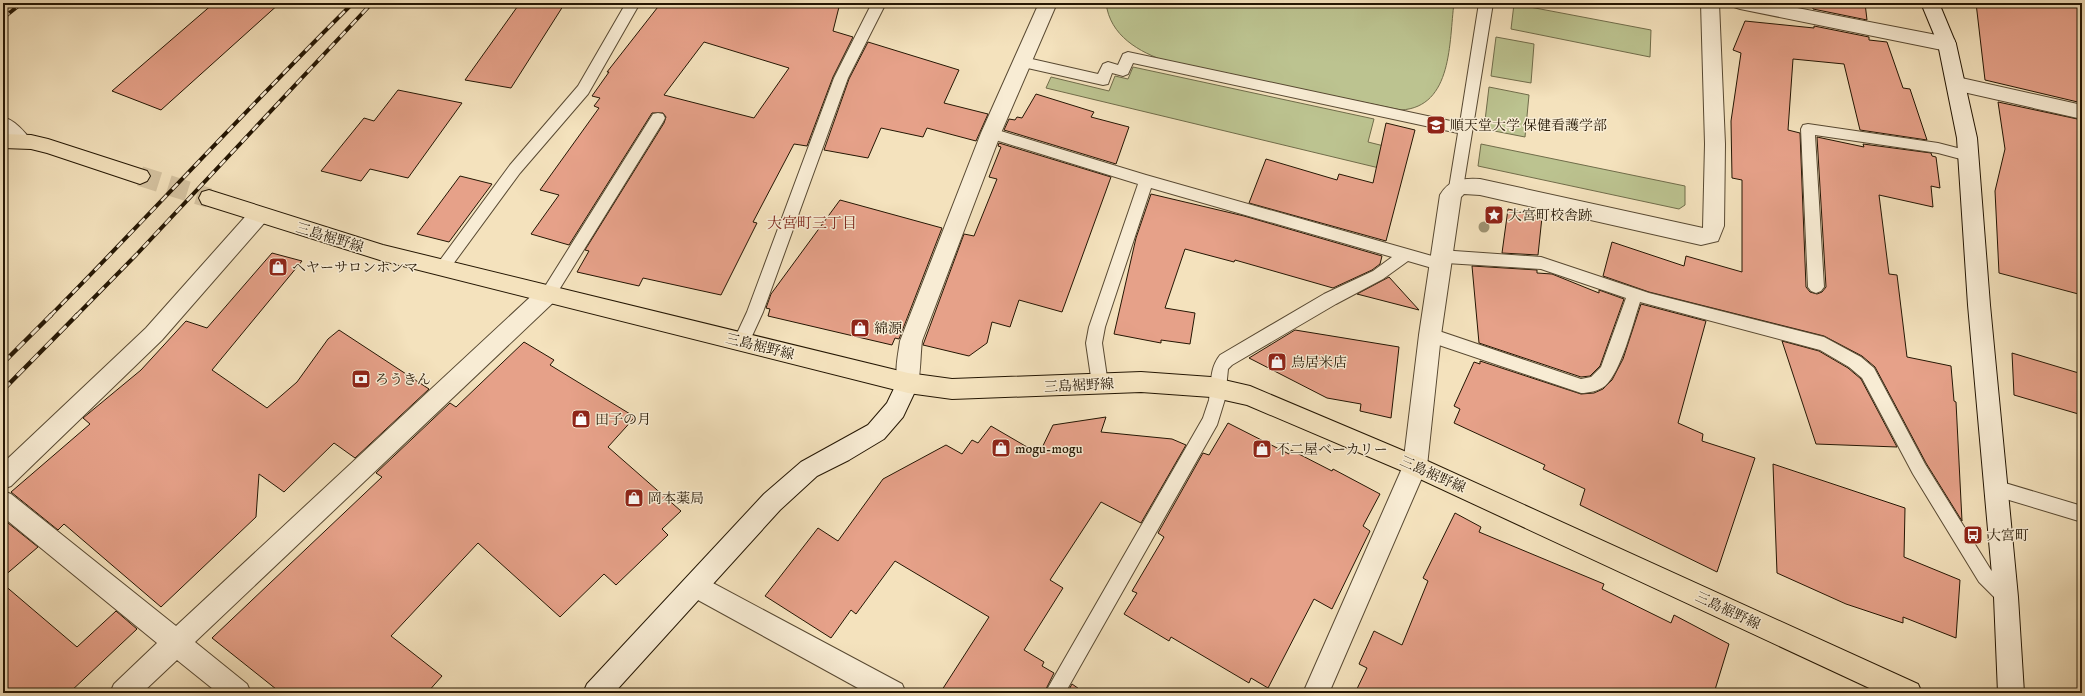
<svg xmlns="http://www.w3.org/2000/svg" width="2085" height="696" font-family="'IM FELL DW Pica','Noto Serif JP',serif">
	<rect width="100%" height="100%" fill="#f4e2bd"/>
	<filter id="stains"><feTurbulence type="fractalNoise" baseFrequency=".005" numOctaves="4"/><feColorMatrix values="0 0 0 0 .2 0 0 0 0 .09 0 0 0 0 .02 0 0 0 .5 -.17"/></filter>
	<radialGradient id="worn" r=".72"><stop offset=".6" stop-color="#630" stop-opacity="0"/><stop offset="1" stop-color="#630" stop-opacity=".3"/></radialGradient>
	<path fill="#bcc390" stroke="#706c4a" d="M1106 3H1454C1449 41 1453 107 1401 110L1168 62C1139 52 1110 36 1106 3Z
		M1514 4 1651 30 1650 57 1511 29Z
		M1496 37 1534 44 1531 83 1491 76Z
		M1133 67 1374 119 1368 142 1404 151 1400 173 1046 88 1051 77 1109 91 1115 76 1128 79Z
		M1489 87 1529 95 1525 137 1484 129Z
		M1481 144 1685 186V205L1679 209 1478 166Z"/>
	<path fill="#e6a189" stroke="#241603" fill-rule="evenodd" d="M214 3H280L161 110 112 91Z
		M520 3H565L511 88 465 80Z
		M661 3H840L833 31 853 37 833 77 807 146 794 144 753 222 757 223 721 295 643 278 639 286 577 272 589 251 585 250 664 123 666 117 663 113H652L569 245 531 234 559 195 540 190 599 108 594 106 600 98 592 96 609 72H607ZM704 42 789 68 754 118 664 95Z
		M1812 3H1865L1867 20 1813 9Z
		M1976 3H2082V103L1985 80Z
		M1745 21 1814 28V26L1869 37V40L1887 42 1903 88 1910 89 1927 140 1860 130 1844 64 1793 59 1788 130 1800 133 1806 287 1810 292 1817 294 1822 292 1826 287 1817 137 1864 147 1863 144 1931 153 1932 156 1936 157 1940 188 1931 186 1933 207 1879 195 1889 274 1897 275 1907 357 1951 366 1954 401 1956 402 1962 521 1926 463 1875 367 1862 356 1824 336 1649 292 1603 276 1612 242 1684 266 1686 256 1742 272V180L1732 178 1731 121 1741 53 1733 50Z
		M868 42 959 70 944 103 988 114 976 141 927 128 923 137 881 128 868 158 824 150 849 79Z
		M398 90 462 103 408 178 370 169 361 181 321 171 364 118 374 121Z
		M1036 94 1094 112 1091 117 1129 127 1116 164 1004 130 1009 119 1015 120 1017 117 1022 118Z
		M1998 102 2082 120V295L1999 273 1995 191 2005 149Z
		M1386 123 1415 130 1386 241 1249 203 1266 159 1337 180 1339 174 1373 183Z
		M999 143 1111 177 1062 312 1019 300 1010 327 992 322 987 343 969 356 923 345 964 234 974 236 997 179 989 177 1001 147 998 146Z
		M460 176 492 184 449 242 417 234Z
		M1151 194 1244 216 1382 256 1380 264 1372 270 1333 288 1235 260 1234 262 1185 249 1165 308 1195 313 1190 344 1161 340V343L1114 334 1136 238Z
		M840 200 942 228 899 339 895 338 892 345 768 316 770 309 766 308 771 294Z
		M1508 209 1542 217 1538 255 1502 253Z
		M272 253 302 261 212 370 267 408 297 382 328 339 339 330 429 389 355 458 334 443 284 492 259 474 256 517 161 607 64 524 58 530 11 492 90 424 83 418 141 370 186 321 207 328Z
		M1472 266 1537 270V273L1552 274 1599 293V290L1624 299 1600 366 1590 376 1581 377 1479 343Z
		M1389 277 1419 310 1357 294Z
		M1641 304 1706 321 1678 423 1703 434 1702 441 1755 458 1717 572 1580 505 1585 489 1543 469 1545 465 1454 423 1460 409 1454 406 1474 362 1480 364V361L1581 394 1594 393 1603 389 1612 380 1623 359Z
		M1295 330 1399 347 1391 418 1360 411 1361 404 1327 398 1249 358Z
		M1782 341 1819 351 1848 368 1861 379 1897 447 1816 444Z
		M524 342 554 360 550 365 635 417 608 447 681 511 662 529 668 535 616 585 604 574 560 617 478 543 391 636 442 676 427 693H281L212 638 382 477 376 473 450 403 456 407Z
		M2012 353 2082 374V415L2014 395Z
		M1106 417 1101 432 1172 439 1186 445 1141 523 1101 502 1050 580 1063 588 1024 650 1044 662 1042 666 1054 673 1044 693H940L989 617 895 561 856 614 851 610 831 638 765 596 818 528 838 541 883 479 946 445 962 454 972 440 978 443 991 426 1039 454 1053 425Z
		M1228 423 1289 454 1291 450 1332 471 1333 469 1380 494 1363 526 1370 531 1332 609 1314 599 1268 688 1251 678 1249 683 1171 637 1169 641 1124 614 1137 593 1132 591 1164 537 1158 533 1203 453 1209 455Z
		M1773 464 1905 508 1904 557 1960 580 1956 638 1903 617V623L1846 604 1777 573Z
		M1455 513 1481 527 1479 532 1604 584 1602 589 1671 623 1674 615 1729 644 1714 693H1355L1367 668 1359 664 1374 631 1402 645 1428 581 1423 578Z
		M3 519 38 547 3 577Z
		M3 584 77 647 116 611 137 629 69 693H3Z
		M1072 684 1085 693H1067Z"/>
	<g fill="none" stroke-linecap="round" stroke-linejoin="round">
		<path stroke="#d5c3a1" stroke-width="20" stroke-dasharray="20 10" stroke-linecap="butt" d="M140 176 209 198"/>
		<g stroke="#584932" stroke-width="2">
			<path id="lane" d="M626 3H640L588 94 520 173 448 271 443 273 438 271 435 267 438 263 510 165 578 86Z
				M872 3H886L848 78 763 312 747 347 741 349 735 347 733 342 747 312 834 78Z
				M1479 3H1493L1463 188 1461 192 1456 194 1451 192 1449 188 1458 133 1133 63 1128 74 1123 76 1112 73 1108 84 1103 85 1023 67 1018 65 1016 62 1018 59 1023 57 1098 74 1103 64 1108 62 1118 65 1123 54 1128 52 1460 123Z
				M658 113 663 114 665 118 663 122 554 298 549 299 544 298 541 293 544 288 653 114Z
				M1808 124 1938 143 1973 152 1975 156 1973 160 1968 161 1938 153 1815 135 1824 287 1821 291 1816 293 1811 291 1808 287 1801 129 1803 125Z
				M991 128 1146 175 1432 256 1435 252 1440 250 1541 257 1649 293 1824 337 1861 357 1874 368 1925 464 1991 570 2012 591 2015 597 2012 603 2006 606 2000 603 1979 582 1913 474 1862 378 1849 367 1820 350 1640 302C1633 323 1621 372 1605 386 1598 391 1589 393 1581 393L1424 340 1422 335 1424 330 1430 328 1581 379 1591 377 1601 367 1626 298 1541 269 1446 263 1444 268 1439 270 1408 261 1383 279 1336 304 1232 365 1228 369 1225 399 1217 425 1065 693H1045L1203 418C1205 412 1207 406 1209 400 1212 383 1209 369 1220 355L1324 294 1373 271 1392 257 1151 188 1105 327 1102 343 1108 384 1106 389 1100 391 1094 389 1092 384 1086 343 1089 327 1138 184 986 137 984 133 986 129Z
				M1995 480 2082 506V522L1989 494 1986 488 1989 482Z"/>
		</g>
		<g stroke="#584932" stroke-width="2">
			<path id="street" d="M1039 3H1057L1001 133 922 341C920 355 921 378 916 390L908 393 900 390C893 375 898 356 900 341L981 133Z
				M1701 3H1719L1725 144 1724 226 1718 241 1701 245 1480 195 1464 194 1461 197 1441 335 1427 466 1329 693H1303L1403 466 1419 335 1440 195C1449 179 1463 178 1480 179L1703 228 1705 144Z
				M1731 3H1772L1947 37 1954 39 1956 44 1954 49 1947 51 1740 9 1734 7Z
				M1957 77 2082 105V119L1950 89 1948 84 1950 79Z
				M3 117C14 120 25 131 31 141L28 146C16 150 11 144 3 136Z
				M259 207 266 209 269 215 266 221 162 340 11 486 3 489V463L146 328 252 209Z
				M549 284 557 287 560 293 557 299 195 642 247 684 251 693H218L177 660 142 693H110L114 684 157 643 3 517V491L11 494 176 626 541 287Z
				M696 574 902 684 906 693H867L687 594 684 586 687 578Z"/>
		</g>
		<g stroke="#241603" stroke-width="2">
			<path id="secondary" d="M1921 3H1939L1956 44 1977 138 1990 305 2018 597 2024 693H1998L1994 597 1968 305 1957 138 1938 44Z
				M908 373 916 376 919 383 903 417 884 439 849 460 817 476 780 510 614 693H583L587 684 764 494 801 462 868 425 887 403 900 376Z"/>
		</g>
		<g stroke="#241603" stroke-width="2">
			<path id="primary" d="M3 134 31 135 48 139 147 171 150 176 147 181 140 184 47 153 31 149 3 148Z
				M209 190 383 245 908 373 952 379 1141 372 1211 377 1250 386 1423 459 1918 684 1922 693H1880L1407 473 1247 405 1211 397 1141 392 952 399 908 393 383 261 202 204 199 198 202 192Z"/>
		</g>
		<use href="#lane" fill="#f8ecd4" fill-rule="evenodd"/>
		<use href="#street" fill="#f8ecd4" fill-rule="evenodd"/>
		<use href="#secondary" fill="#f8ecd4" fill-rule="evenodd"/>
		<use href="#primary" fill="#f4e2bd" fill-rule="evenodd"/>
		<g stroke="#241603" stroke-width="4">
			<path id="rail-far1" d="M3 18 22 3
				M50 316C152 213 250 105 353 3
				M76 316 136 255 372 3"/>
		</g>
		<g stroke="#241603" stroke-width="4.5">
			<path id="rail" d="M3 363 51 315
				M3 390 77 315"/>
		</g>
		<use href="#rail-far1" stroke="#f8ecd4" stroke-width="2.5" stroke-dasharray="8" stroke-linecap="butt"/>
		<use href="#rail" stroke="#f8ecd4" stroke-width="3" stroke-dasharray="10" stroke-linecap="butt"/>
	</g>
	<circle fill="#9f9372" cx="1484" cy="227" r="5.5"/>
	<defs>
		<g id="university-square" transform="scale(1)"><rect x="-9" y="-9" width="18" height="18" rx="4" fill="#8f2418" stroke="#f8ecd4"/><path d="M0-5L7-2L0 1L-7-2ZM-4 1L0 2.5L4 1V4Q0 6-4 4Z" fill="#fff"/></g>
		<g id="sight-square" transform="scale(1)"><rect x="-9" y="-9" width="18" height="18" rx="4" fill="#8f2418" stroke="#f8ecd4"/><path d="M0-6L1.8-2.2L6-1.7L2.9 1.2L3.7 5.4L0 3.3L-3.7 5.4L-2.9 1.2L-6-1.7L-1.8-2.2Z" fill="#fff"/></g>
		<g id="shop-square" transform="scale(1)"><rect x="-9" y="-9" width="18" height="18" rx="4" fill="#8f2418" stroke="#f8ecd4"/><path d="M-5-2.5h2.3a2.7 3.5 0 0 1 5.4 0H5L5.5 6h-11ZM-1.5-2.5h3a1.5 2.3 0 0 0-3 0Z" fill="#fff"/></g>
		<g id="bank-square" transform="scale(1)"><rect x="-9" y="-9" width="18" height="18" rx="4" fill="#8f2418" stroke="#f8ecd4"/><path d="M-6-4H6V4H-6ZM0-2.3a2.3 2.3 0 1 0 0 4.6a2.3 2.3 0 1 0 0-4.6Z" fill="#fff"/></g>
		<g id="bus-square" transform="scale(1)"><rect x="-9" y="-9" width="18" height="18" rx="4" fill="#8f2418" stroke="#f8ecd4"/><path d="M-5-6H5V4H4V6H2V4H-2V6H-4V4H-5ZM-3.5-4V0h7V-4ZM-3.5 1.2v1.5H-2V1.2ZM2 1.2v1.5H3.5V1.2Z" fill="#fff"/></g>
	</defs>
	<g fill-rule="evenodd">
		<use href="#university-square" x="1436" y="125"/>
		<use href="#sight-square" x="1494" y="215"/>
		<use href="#shop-square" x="278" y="267"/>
		<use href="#shop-square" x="860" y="328"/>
		<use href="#shop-square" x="1277" y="362"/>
		<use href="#bank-square" x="361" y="379"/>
		<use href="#shop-square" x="581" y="419"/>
		<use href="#shop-square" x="1001" y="448"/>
		<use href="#shop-square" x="1262" y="449"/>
		<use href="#shop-square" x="634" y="498"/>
		<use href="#bus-square" x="1973" y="535"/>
	</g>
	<g text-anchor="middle" stroke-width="3" stroke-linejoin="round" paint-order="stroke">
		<g font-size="14" fill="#241603" stroke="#f8ecd4" text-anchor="start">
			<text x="1450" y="130">順天堂大学 保健看護学部</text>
			<text x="1508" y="220">大宮町校舎跡</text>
			<text x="292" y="272">ヘヤーサロンホンマ</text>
			<text x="874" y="333">綿源</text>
			<text x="1291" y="367">鳥居米店</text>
			<text x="375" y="384">ろうきん</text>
			<text x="595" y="424">田子の月</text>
			<text x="1015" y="453">mogu-mogu</text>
			<text x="1276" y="454">不二屋ベーカリー</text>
			<text x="648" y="503">岡本薬局</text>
			<text x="1987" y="540">大宮町</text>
		</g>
		<g font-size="14" fill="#241603" stroke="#f8ecd4">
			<text transform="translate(330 237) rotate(17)" y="5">三島裾野線</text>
			<text transform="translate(760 346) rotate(14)" y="5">三島裾野線</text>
			<text transform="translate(1079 385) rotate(-3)" y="5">三島裾野線</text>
			<text transform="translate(1433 474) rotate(24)" y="5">三島裾野線</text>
			<text transform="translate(1728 610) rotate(25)" y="5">三島裾野線</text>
		</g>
		<g font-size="15" fill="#7a1f14" stroke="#f8ecd4">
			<text x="812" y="228">大宮町三丁目</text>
		</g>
	</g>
	<rect width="2085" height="696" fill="none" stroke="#f4e2bd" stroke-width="16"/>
	<rect x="4" y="4" width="2077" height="688" fill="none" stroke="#241603" stroke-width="2"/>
	<rect x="8" y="8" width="2069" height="680" fill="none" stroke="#241603"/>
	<rect width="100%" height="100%" filter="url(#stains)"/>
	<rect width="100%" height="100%" fill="url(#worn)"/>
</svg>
